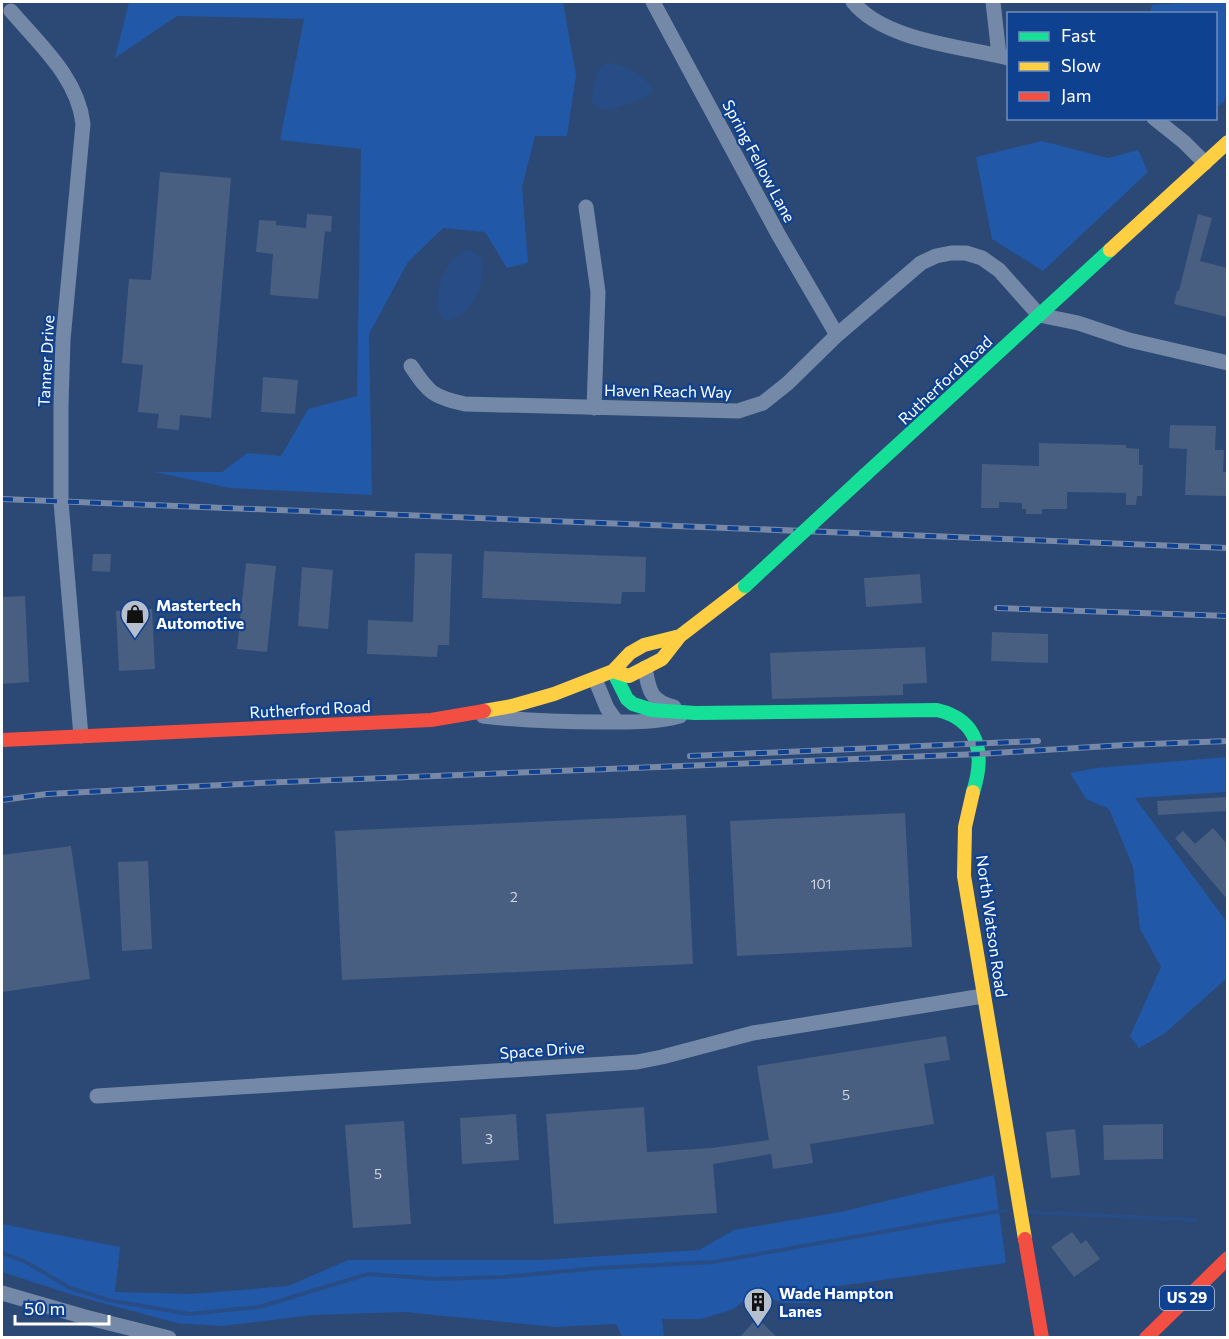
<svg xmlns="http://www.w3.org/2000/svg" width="1229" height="1339" font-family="Commissioner,sans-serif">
	<rect width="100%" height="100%" fill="#2c4874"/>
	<path fill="#2258a8" d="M129 2H563L576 75 567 136H535L522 187 528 263 507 268 485 232 443 228 408 262 369 334 372 495 230 488 155 472H222L247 453 281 456 308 409 357 396 361 149 280 140 304 19 177 16 115 58Z
		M1197 2H1227L1228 87 1224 102 1216 107V14L1150 13 1152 5Z
		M1042 141 1108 158 1138 150 1148 172 1043 271 992 239 976 157Z
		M1227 757V792L1135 798 1227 922V978L1164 1034 1139 1048 1130 1036 1161 967 1140 929 1133 867 1109 809 1086 799 1070 773 1096 768Z
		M994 1175 1006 1263 824 1288 808 1303H784L769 1298 757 1290 734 1309 701 1319H662L664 1337H622L616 1324 555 1327 405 1312 313 1315 222 1326 177 1323 73 1295 2 1272V1224L120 1247 115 1292 191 1294 288 1286 348 1260H541L699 1250 734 1230 840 1212Z"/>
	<path fill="#284d86" d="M615 63C627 68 649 78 653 91 644 99 610 114 598 108 597 107 593 102 591 101L596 74 603 65Z
		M468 249 481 257C488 281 472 319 444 321 429 299 444 258 468 249Z"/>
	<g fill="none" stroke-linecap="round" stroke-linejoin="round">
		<path stroke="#284d86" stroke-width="4" d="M1028 1212 1196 1220
			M2 1253 26 1262 70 1288 108 1300 189 1314 259 1307 368 1274 436 1279 504 1277 599 1268 713 1262 1006 1210"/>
	</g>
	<path fill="#485f82" d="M160 172 231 178 211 418 180 415 179 430 157 428 159 414 138 412 143 365 122 363 129 279 151 280Z
		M307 214 332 216 331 232 325 231 318 299 270 295 273 254 256 252 259 220 276 221V225L306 228Z
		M1198 214 1212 218 1200 261 1227 268V317L1174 304 1177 291H1179Z
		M263 377 298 380 295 414 261 412Z
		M1170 425 1216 426 1215 450H1224L1223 472H1227V496L1185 495 1187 449 1169 448Z
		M1039 443 1126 445V448L1139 449V465H1143L1142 496H1137L1136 505H1126V493L1067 492V509H1042V514H1026V509H1022V503L999 502V508H981L982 464 1039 466Z
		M484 551 646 557 645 592H622L621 604 482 598Z
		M415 553 452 554 449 645H438L437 657 367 654 368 620 413 622Z
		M93 554H111L110 572 92 571Z
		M246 563 276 566 267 652 237 649Z
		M302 567 333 570 328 629 298 626Z
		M920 574 922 603 866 607 864 578Z
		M25 596 29 682 2 684V597Z
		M152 609 155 669 119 671 116 611Z
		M992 632 1048 634V663L991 661Z
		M925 647 927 683 903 684V695L772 699 770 653Z
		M1227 797V811L1158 815 1157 801Z
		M905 813 912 947 737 956 730 821Z
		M686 815 693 964 342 980 335 831Z
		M1213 828 1227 844V899L1175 838 1183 831 1195 844Z
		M71 846 90 979 2 992V855Z
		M148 861 152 949 122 951 118 862Z
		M946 1036 950 1060 924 1064 934 1124 810 1144 813 1163 773 1169 771 1154 713 1164 717 1213 554 1224 546 1114 644 1107 647 1152 712 1148 769 1140 757 1066Z
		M516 1114 519 1160 462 1164 460 1118Z
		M404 1121 411 1224 353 1228 345 1125Z
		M1163 1124V1159L1104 1160 1103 1125Z
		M1075 1129 1080 1175 1051 1178 1046 1132Z
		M1072 1232 1081 1244 1086 1240 1100 1259 1074 1277 1051 1247Z
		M757 1318 778 1338H739Z"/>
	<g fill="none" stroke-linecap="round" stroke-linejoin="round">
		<path stroke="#7489a7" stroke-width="15" d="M653 2 778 234 837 335
			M853 2C885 41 961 46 1008 58
			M993 2 999 55
			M11 11C40 45 78 78 83 124L63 340 61 406V502L81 736
			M1154 118 1184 142 1205 163
			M586 207 598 292 594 408
			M411 366C429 393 433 397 465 404L738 411 763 403 788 383 837 335 921 263 936 256 951 253H966L982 258 999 270 1039 315 1078 323 1129 340 1228 363
			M645 668C649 690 650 701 674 707
			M595 679 607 708 617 722
			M483 716C523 721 562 722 603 722 630 722 654 723 680 716
			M97 1096 637 1062 662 1057 753 1033 983 996
			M2 1293 85 1317 169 1338"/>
		<path stroke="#16e098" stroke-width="14" d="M865 475 1110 250
			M613 671 627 699 633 704 652 710 695 713 937 710C980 720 985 755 973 792"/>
		<path stroke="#ffcf43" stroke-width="14" d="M1110 250 1228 142
			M613 671 629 676 662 659 680 636 745 586
			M484 711 512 706 554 694 613 671 630 653 644 645 680 636
			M973 792 965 827 964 876 1025 1239"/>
		<path stroke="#f24e42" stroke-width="14" d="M2 740 431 720 484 711
			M1025 1239 1042 1338
			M1146 1338 1228 1258"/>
		<g stroke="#7789a7" stroke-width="6">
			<path id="rail" d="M2 499 1228 548
				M997 608 1228 616
				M690 756 1038 741
				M2 800 47 794 259 783 979 754 1125 745 1228 741"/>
		</g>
		<use href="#rail" stroke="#0f4191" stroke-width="4" stroke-dasharray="11" stroke-linecap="butt"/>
		<path stroke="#16e098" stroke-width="14" d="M745 586 865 475"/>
	</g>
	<defs>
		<g id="shop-pin" transform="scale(1.5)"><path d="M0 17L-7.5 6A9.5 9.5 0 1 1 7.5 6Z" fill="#b5bfce" stroke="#0f4191"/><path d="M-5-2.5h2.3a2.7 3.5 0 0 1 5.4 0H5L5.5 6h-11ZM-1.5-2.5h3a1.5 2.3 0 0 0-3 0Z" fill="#111"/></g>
		<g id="building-pin" transform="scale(1.5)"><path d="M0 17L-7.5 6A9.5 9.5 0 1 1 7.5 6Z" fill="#b5bfce" stroke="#0f4191"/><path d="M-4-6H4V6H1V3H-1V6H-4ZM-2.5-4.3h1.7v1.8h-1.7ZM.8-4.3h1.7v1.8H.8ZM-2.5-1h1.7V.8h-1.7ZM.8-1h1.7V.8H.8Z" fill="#111"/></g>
	</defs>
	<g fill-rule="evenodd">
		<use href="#shop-pin" x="135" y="614"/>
		<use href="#building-pin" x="758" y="1302"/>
	</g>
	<g text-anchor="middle" stroke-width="4.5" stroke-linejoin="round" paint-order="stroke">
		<g font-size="14" fill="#d1d7e0">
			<text x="821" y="889">101</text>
			<text x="514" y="902">2</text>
			<text x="846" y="1100">5</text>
			<text x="489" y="1144">3</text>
			<text x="378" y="1179">5</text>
		</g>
		<rect fill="#0f4191" stroke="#b7c6de" stroke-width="1.5" x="1160" y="1286" width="54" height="24" rx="4.5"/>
		<g font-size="15" font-weight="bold" fill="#fff">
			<text x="1187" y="1303">US 29</text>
		</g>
		<g font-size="16" fill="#fff" stroke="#0f4191">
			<text transform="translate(759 161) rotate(62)" y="6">Spring Fellow Lane</text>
			<text transform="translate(46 361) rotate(-87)" y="6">Tanner Drive</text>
			<text transform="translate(945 380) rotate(-43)" y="6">Rutherford Road</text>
			<text transform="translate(668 391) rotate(1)" y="6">Haven Reach Way</text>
			<text transform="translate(310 709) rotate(-3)" y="6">Rutherford Road</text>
			<text transform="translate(992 926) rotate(82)" y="6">North Watson Road</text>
			<text transform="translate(542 1050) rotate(-4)" y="6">Space Drive</text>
		</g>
		<g font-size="16" font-weight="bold" fill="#fff" stroke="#0f4191" text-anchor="start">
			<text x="156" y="611">Mastertech<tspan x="156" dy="18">Automotive</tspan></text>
			<text x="779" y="1299">Wade Hampton<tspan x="779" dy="18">Lanes</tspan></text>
		</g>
	</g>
	<rect width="1229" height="1339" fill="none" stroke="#ffffff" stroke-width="6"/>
	<rect x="1007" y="12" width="210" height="108" fill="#0f4191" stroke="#6f8dbd" stroke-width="1.5"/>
	<rect x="1019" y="32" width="30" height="9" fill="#16e098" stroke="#6f8dbd" stroke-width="1.5"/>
	<text x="1061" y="42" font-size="18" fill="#ffffff">Fast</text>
	<rect x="1019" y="62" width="30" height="9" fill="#ffcf43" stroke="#6f8dbd" stroke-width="1.5"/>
	<text x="1061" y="72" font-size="18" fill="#ffffff">Slow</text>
	<rect x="1019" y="92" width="30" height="9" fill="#f24e42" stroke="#6f8dbd" stroke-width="1.5"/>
	<text x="1061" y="102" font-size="18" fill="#ffffff">Jam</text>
	<path d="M15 1315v9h94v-9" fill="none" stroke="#ffffff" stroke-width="3"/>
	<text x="24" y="1315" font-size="18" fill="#ffffff" stroke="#0f4191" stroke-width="4.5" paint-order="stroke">50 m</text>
</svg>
